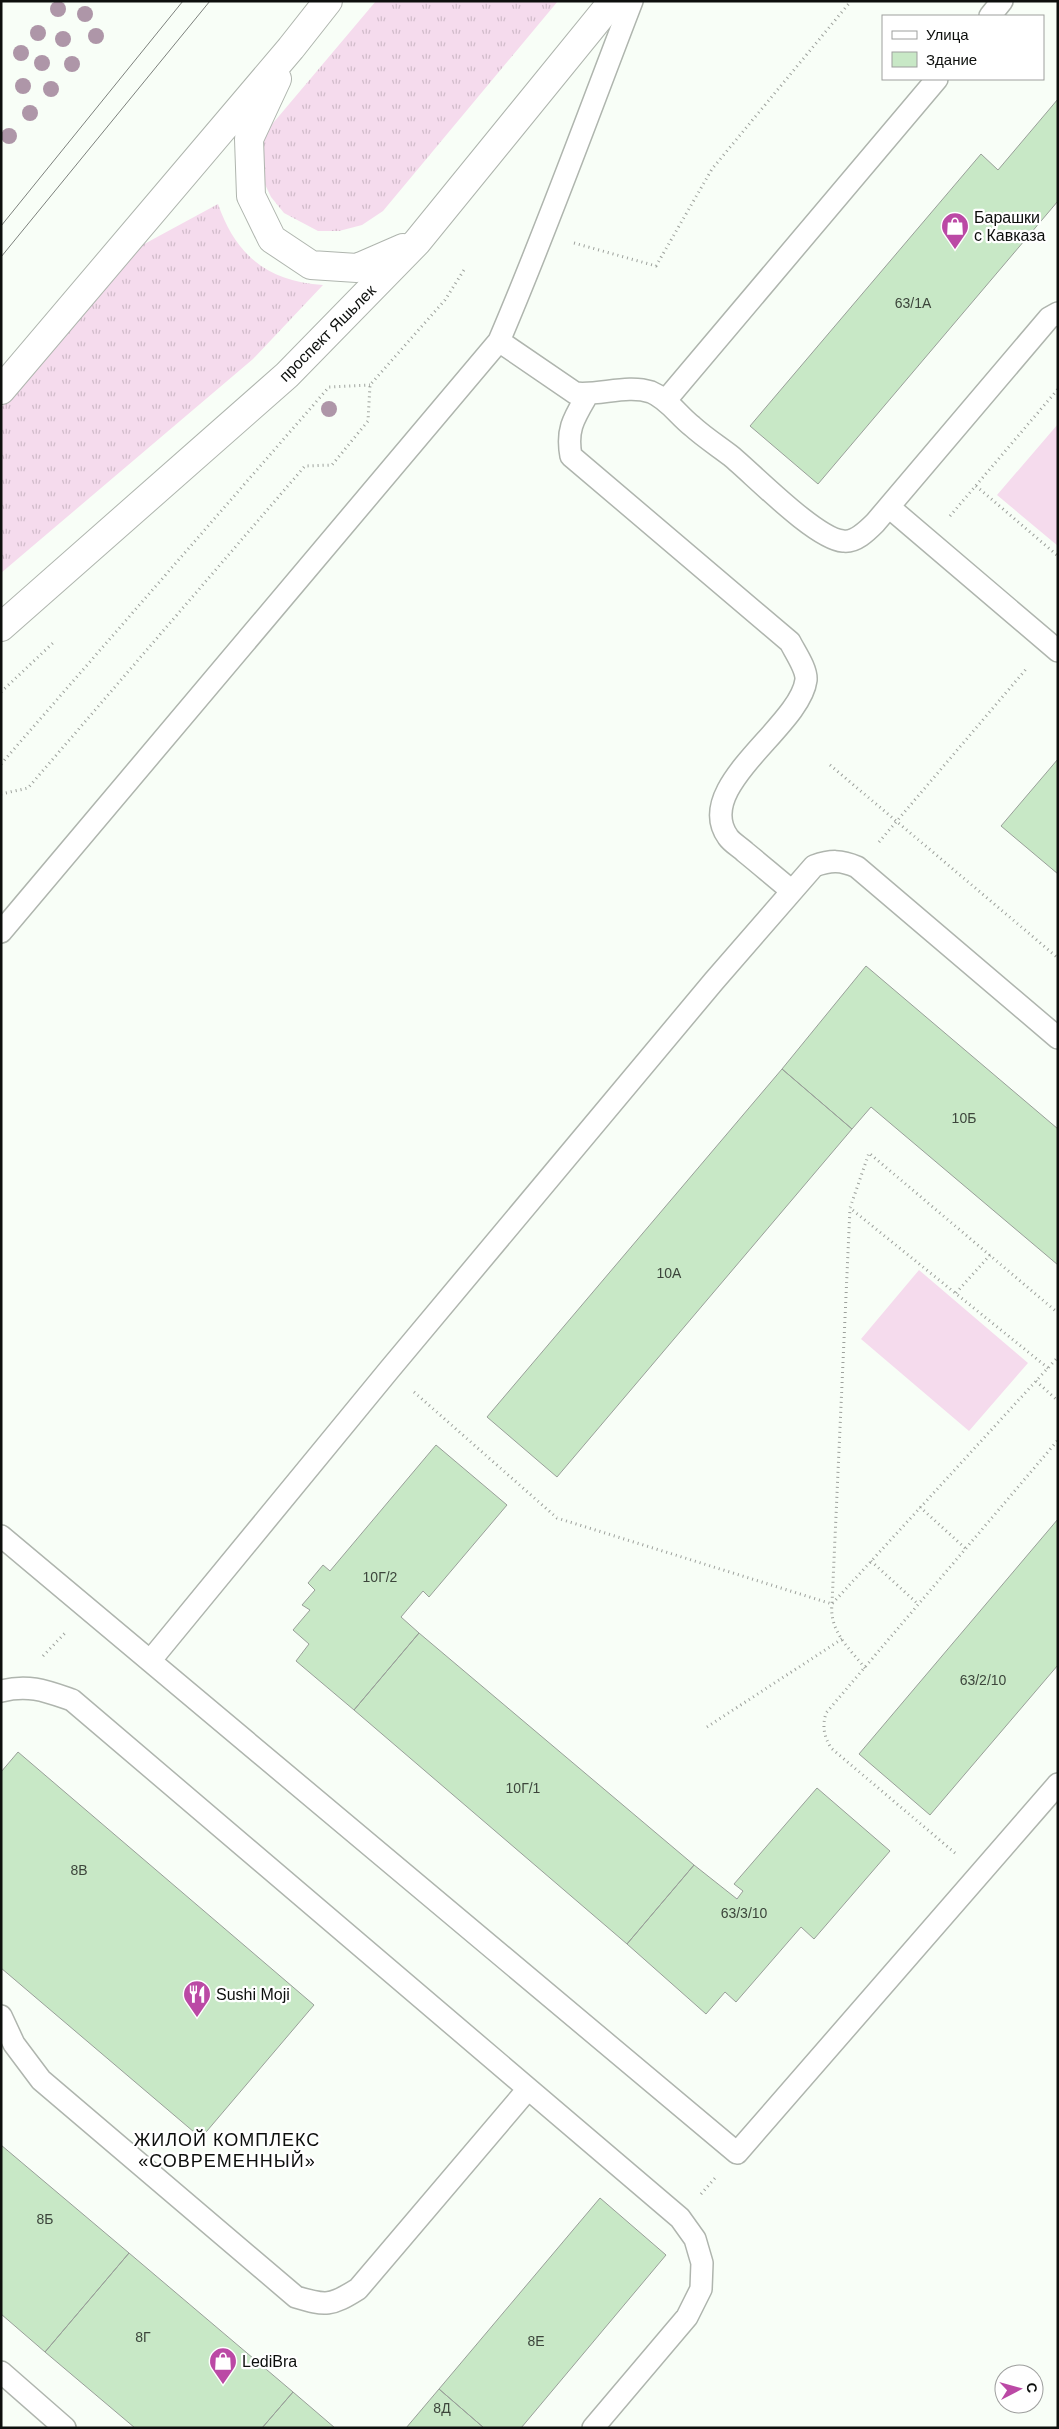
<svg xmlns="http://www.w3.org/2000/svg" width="1059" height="2429" font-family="Arial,sans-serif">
	<defs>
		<pattern id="grass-tufts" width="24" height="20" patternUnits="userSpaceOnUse" patternTransform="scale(1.25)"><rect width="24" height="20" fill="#f5dbed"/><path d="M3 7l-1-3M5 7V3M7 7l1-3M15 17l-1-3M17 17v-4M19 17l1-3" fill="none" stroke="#d1bbca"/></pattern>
	</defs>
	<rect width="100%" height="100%" fill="#f8fef7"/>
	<path fill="url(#grass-tufts)" d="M376 1H558L383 211 362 225 339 231H318L284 213 271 197 261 176 263 135Z
		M218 204C236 256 268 281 323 285L253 359 1 573V408L135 249Z"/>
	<path fill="#f5dbed" d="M1058 424V546L997 495Z
		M919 1270 1028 1363 969 1431 861 1339Z"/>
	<path fill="#c8e8c6" stroke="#999f99" d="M1058 99V201L818 484 750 426 981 154 998 170Z
		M1058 759V874L1001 826Z
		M866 966 1058 1129V1265L871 1107 852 1129 782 1069Z
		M782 1069 852 1129 557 1477 487 1417Z
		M436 1445 507 1505 429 1597 423 1591 401 1617 419 1633 354 1710 296 1661 309 1644 293 1630 310 1610 302 1605 315 1590 308 1583 323 1565 330 1571Z
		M1058 1519V1665L930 1815 859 1754Z
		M419 1633 694 1865 627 1944 354 1710Z
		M18 1752 314 2005 201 2138 1 1968V1772Z
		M817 1788 890 1851 814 1939 801 1927 736 2002 725 1992 706 2014 627 1944 694 1865 737 1899 743 1891 734 1884Z
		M1 2145 129 2253 45 2352 1 2314Z
		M600 2198 666 2255 521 2428H484L439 2389Z
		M129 2253 293 2392 262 2428H135L45 2352Z
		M439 2389 484 2428H406Z
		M293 2392 335 2428H262Z"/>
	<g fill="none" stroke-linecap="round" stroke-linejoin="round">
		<g stroke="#afb5ae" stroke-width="24">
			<path id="lane" d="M990 16 1002 1
				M499 341 575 393C599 396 627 384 651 392 668 399 678 415 692 426 704 437 718 446 731 456 754 475 816 539 843 541 855 543 867 531 875 523L1049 318 1058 313
				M588 394C574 418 566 429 571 456L790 642C795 652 807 669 806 680 800 727 692 787 728 837 732 843 740 847 745 852 761 865 776 878 792 891
				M666 400 937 79
				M889 507 1058 651
				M1 932 499 341C547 229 588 115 632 1
				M1 1536 737 2153 1058 1784
				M150 1661 389 1370 714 981 814 866C831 860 841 860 857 867L1058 1038
				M1 1691C29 1684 46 1691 72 1700L680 2218 695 2239 702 2263 701 2289 687 2317 593 2428
				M1 2016 14 2044 41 2080 296 2297C326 2306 331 2306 358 2289L528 2089
				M1 2372 65 2428"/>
		</g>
		<g stroke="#afb5ae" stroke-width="30">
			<path id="primary" d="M277 79 249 139 251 196 272 239 311 265 357 268 403 248
				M1 390 291 48 328 1
				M1 627 287 375 417 242 613 1"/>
		</g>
		<path stroke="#9da19c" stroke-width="3" stroke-dasharray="1 4" stroke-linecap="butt" d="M574 243 656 266 712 169 851 1
			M976 486 1058 556
			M950 516 1058 389
			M1 692 54 642
			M1 764 329 387 370 385
			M830 765 1058 958
			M1 794 28 788 305 466 332 465 368 421 370 385 445 300 464 270
			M879 842 1027 668
			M956 1293 990 1255
			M1048 1368 850 1208 869 1153 1058 1313
			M1036 1381 1058 1401
			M414 1392 557 1518 832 1604 850 1208
			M920 1507 966 1549
			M871 1561 918 1604
			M43 1656 66 1632
			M865 1668C849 1648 829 1631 832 1604L1058 1357
			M707 1727 842 1639
			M955 1853 831 1748C824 1736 822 1727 826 1713L1058 1440
			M701 2194 715 2178"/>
		<use href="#lane" stroke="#fff" stroke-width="21"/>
		<use href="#primary" stroke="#fff" stroke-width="28"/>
		<path stroke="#7d817d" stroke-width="1" d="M1 226 183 1
			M1 257 210 1"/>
	</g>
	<g fill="#ae96a8">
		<circle cx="58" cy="9" r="8"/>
		<circle cx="85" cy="14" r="8"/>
		<circle cx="38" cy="33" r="8"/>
		<circle cx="96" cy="36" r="8"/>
		<circle cx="63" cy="39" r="8"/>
		<circle cx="21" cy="53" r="8"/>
		<circle cx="42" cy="63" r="8"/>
		<circle cx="72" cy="64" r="8"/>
		<circle cx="23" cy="86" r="8"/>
		<circle cx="51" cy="89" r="8"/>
		<circle cx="30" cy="113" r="8"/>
		<circle cx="9" cy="136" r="8"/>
		<circle cx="329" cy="409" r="8"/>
	</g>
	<defs>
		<g id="shop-pin" transform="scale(1.4375)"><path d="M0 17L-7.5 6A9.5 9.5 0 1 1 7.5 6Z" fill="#bb49a5" stroke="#fff"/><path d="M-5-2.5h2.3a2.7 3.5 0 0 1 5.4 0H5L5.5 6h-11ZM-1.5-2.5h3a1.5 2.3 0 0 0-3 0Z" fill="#fff"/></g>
		<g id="restaurant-pin" transform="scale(1.4375)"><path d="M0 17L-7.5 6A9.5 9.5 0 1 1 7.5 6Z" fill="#bb49a5" stroke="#fff"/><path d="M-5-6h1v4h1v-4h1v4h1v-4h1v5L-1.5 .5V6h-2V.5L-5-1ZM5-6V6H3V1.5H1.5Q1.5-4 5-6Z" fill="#fff"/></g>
	</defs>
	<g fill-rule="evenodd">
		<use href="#shop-pin" x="955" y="226"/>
		<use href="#restaurant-pin" x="197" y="1994"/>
		<use href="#shop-pin" x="223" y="2361"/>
	</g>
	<g text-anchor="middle" stroke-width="4.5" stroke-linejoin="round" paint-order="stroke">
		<g font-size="14" fill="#3c453b">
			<text x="913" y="308">63/1А</text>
			<text x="964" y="1123">10Б</text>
			<text x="669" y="1278">10А</text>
			<text x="380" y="1582">10Г/2</text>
			<text x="983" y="1685">63/2/10</text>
			<text x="523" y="1793">10Г/1</text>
			<text x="79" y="1875">8В</text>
			<text x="744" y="1918">63/3/10</text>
			<text x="45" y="2224">8Б</text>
			<text x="143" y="2342">8Г</text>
			<text x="536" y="2346">8Е</text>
			<text x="442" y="2413">8Д</text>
		</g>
		<g font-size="16" fill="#0d0f0d" stroke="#fff" text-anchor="start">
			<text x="974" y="223">Барашки<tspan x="974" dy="18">с Кавказа</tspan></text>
			<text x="216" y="2000">Sushi Moji</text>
			<text x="242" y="2367">LediBra</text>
		</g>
		<g font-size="16" fill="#0d0f0d" stroke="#fff">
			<text transform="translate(327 333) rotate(-45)" y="6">проспект Яшьлек</text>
		</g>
		<g font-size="18" letter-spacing="1" fill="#0d0f0d" stroke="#fff">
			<text x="227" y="2146">ЖИЛОЙ КОМПЛЕКС<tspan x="227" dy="21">«СОВРЕМЕННЫЙ»</tspan></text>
		</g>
	</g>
	<rect width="1059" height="2429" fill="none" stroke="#0d0f0d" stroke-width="5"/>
	<rect x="882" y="15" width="162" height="65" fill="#ffffff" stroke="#9e9f9e"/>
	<rect x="892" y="31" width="25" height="8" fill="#ffffff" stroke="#9e9f9e"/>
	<text x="926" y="40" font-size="15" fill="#0d0f0d">Улица</text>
	<rect x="892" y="52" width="25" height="15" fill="#c8e8c6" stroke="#9e9f9e"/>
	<text x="926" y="65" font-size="15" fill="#0d0f0d">Здание</text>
	<g transform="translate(1019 2389) rotate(84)"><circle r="24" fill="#ffffff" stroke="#9e9f9e"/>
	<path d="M0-4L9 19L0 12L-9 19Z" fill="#bb49a5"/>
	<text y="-8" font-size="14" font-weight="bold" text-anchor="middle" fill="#0d0f0d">С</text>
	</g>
</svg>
